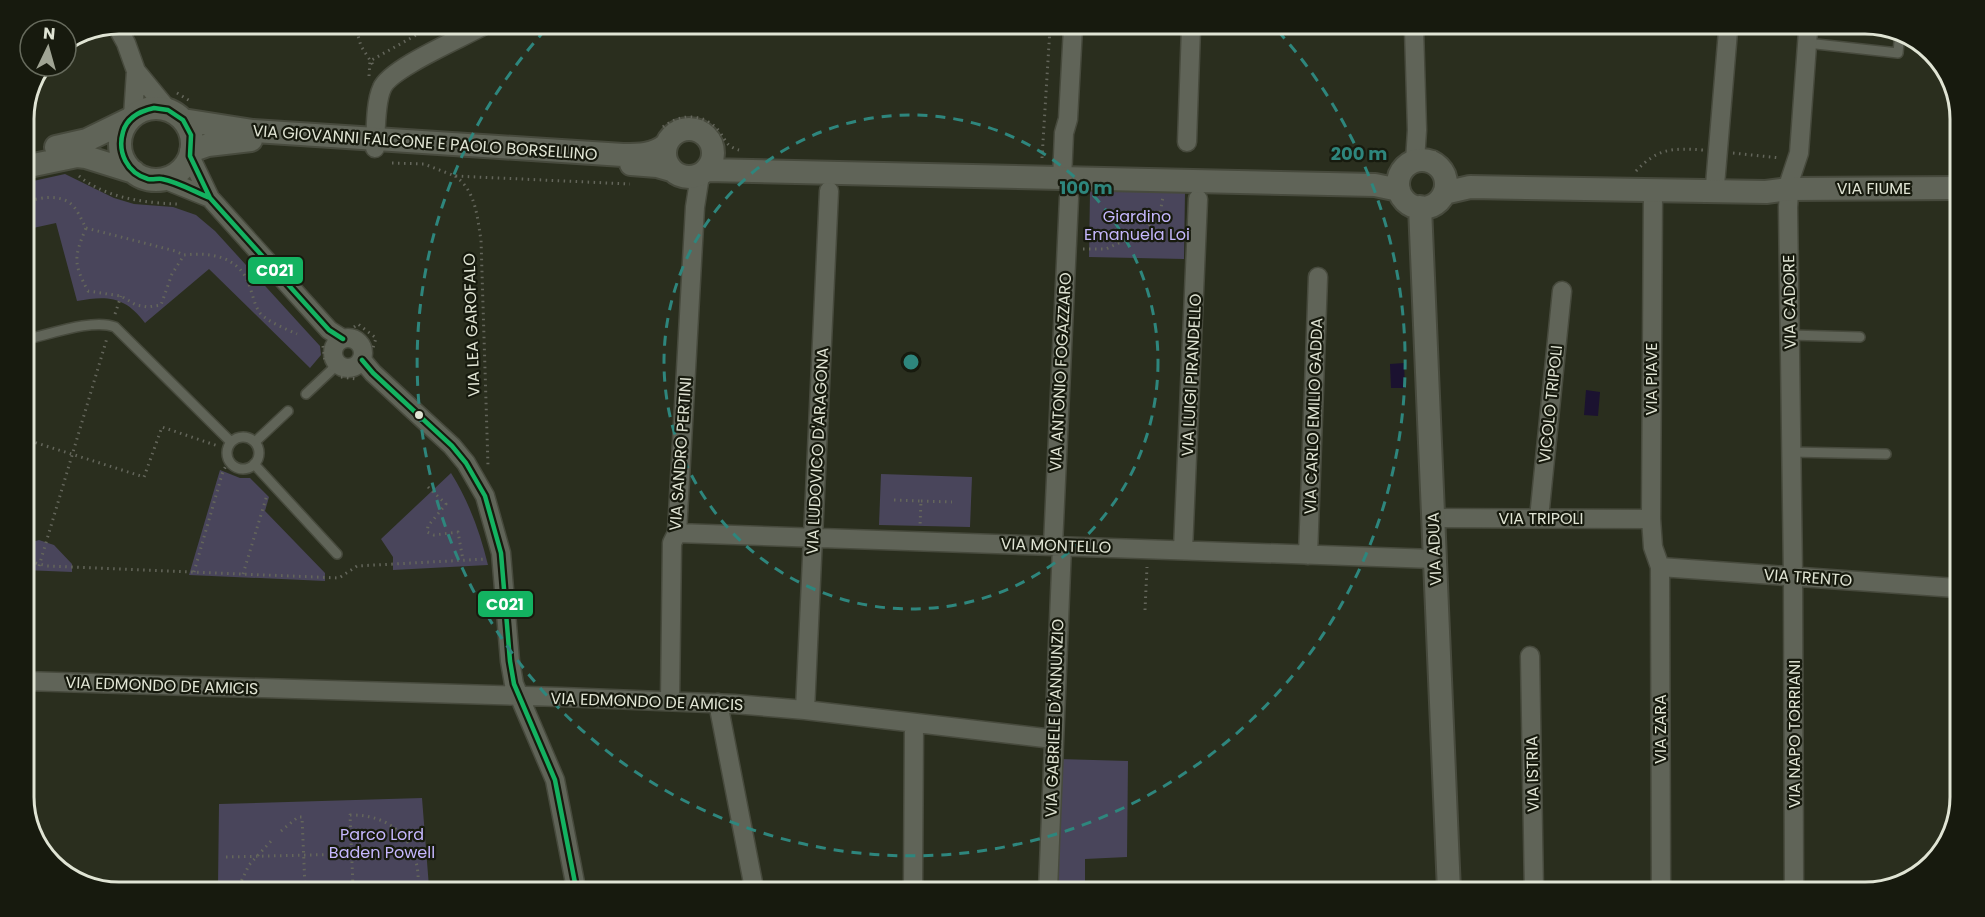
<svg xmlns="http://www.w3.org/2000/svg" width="1985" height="917" font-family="Poppins,sans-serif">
	<rect width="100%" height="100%" fill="#2a2e1e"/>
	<path fill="#49455b" d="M65 174 114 198 134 204 173 207 196 215 215 231 308 333 320 346 321 355 310 368 209 269 145 323C126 297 108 295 77 301L56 223 24 230V183Z
		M1090 191 1185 192 1184 259 1089 257Z
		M220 470 240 478H250L269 497 265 511 325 573V581L189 575Z
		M451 473C469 502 480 532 488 565L393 570V557L381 539Z
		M881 474 972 477 970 527 879 525Z
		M39 540 54 545 72 564V572L24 570V544Z
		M1059 759 1128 761 1127 857 1085 859V890H1054Z
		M422 798 429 887 218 886 219 804Z"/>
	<path fill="#1b1230" d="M1404 363 1405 388H1391L1390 364Z
		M1586 390 1600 392 1598 416 1584 415Z"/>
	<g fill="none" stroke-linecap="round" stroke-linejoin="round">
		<g stroke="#474a3d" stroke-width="12">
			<path id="service" d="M1807 43 1898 53 1900 31
				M1790 335 1860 337
				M24 340C48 335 93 318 115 327L231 442
				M306 394 338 364
				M227 453a16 16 0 1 1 32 0a16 16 0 1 1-32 0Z
				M255 442 288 411
				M1791 452 1886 454
				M254 464 337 554"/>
		</g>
		<g stroke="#474a3d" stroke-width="21">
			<path id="minor" d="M116 25 126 43 136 71 168 110
				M1414 29 1417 130 1415 161
				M133 116 136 71
				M1187 142 1191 28
				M375 148C376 131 375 103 382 88 390 68 462 38 483 26
				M190 156 210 198 329 330 343 339
				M163 179 210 198
				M1062 179 1064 133 1068 119 1073 28
				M1715 185 1728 31
				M1653 190 1651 519 1653 547 1660 567 1661 892
				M333 353a15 15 0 1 1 30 0a15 15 0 1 1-30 0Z
				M362 360 373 373 452 446 466 463 485 496 501 553 510 661 514 684 555 780 576 888
				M1432 518 1651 519
				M1539 518 1562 291
				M677 533 1434 559
				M1053 545 1069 198
				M1183 550 1198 199
				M1308 555 1318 277
				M1660 567 1956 588
				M1530 656 1534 892
				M24 681 562 697 734 704 805 710 1053 739
				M670 701 672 543 677 533 695 207 700 175
				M718 703 754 888
				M805 710 829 191
				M913 889 914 723
				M1048 890 1062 546
				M1794 893 1793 576 1788 207 1790 180 1799 153 1808 31"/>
		</g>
		<g stroke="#474a3d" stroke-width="26">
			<path id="tertiary" d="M120 144a36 36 0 1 1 72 0a36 36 0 1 1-72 0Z
				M183 120 253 131 623 155C639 155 653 155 666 145
				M665 153a24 24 0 1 1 48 0a24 24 0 1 1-48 0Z
				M56 147 87 140 130 119
				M191 151 208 145 251 140
				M1398 184a24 24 0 1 1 48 0a24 24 0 1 1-48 0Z
				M631 164 657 166 671 170
				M24 167 77 156 86 157 134 172
				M707 170 1375 185 1399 190
				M1444 193 1470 187 1766 192 1789 189 1960 188
				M1420 207 1449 891"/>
		</g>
		<path stroke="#64665b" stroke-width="3" stroke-dasharray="1.5 4.5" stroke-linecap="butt" d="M355 25 361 46 375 68
			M369 76 370 61 434 25
			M177 93 190 101
			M663 127C680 113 705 113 719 131 727 142 726 146 739 150
			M1434 152 1455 172
			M1733 153 1780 158
			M1042 158 1050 28
			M392 163 424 164 455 176 630 184
			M1636 171C1658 148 1672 148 1703 150
			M79 176C105 198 145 203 178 204
			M455 176C476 191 477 216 481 240L488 466
			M24 203C38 197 63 193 74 207 79 213 82 221 86 228 74 257 73 263 88 291L121 296 136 305 148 307 161 305 172 274 184 255C209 252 237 256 248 282 252 291 254 305 260 313 268 322 286 329 297 334
			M86 228 175 251 184 255
			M1083 249H1106L1144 231 1160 213 1163 197
			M115 314 121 296
			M354 327 358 324 376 338 373 348
			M323 346 325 361
			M341 377 356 379
			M24 439 144 477 162 427 218 446
			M428 487 446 504 428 526 427 532 434 535 458 532 463 560
			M894 500 921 501 920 526
			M921 501 952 502
			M24 560 47 566 339 578 357 566 486 559
			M39 566 107 338
			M194 572 223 471 229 461
			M243 574 267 495
			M1145 610 1147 567
			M281 831 298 817H302L305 887
			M226 857 352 854
			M239 886 249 865 272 840
			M353 887 350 815C393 814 421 843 418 887
			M359 887 367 884 376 887"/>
		<use href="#service" stroke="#606458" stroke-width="9"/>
		<use href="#minor" stroke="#606458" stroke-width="18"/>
		<use href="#tertiary" stroke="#606458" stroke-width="22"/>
		<g stroke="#171a0e" stroke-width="9">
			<path id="bus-1" d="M154 108 168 110 183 120 191 135 190 156 210 198C195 192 178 182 162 179 158 178 153 180 148 179 127 173 117 152 123 132 127 117 140 111 154 108Z
				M210 198 329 330 343 339
				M362 360 373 373 452 446 466 463 485 496 501 553 510 661 514 684 555 780 576 888"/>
		</g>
		<use href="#bus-1" stroke="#13b361" stroke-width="4.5"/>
	</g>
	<g fill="none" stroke="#2e867d" stroke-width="3" stroke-dasharray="10 8">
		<circle cx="911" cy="362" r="247"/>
		<path d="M1278 31A494 494 0 1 1 547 28"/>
	</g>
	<circle fill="#e0e4d4" stroke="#171a0e" stroke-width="2" cx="419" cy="415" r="5"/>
	<g text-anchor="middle" stroke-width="4.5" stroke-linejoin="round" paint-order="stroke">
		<g font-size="16" fill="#e0e4d4" stroke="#171a0e">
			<text transform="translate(425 142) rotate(4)" y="6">VIA GIOVANNI FALCONE E PAOLO BORSELLINO</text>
			<text x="1874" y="194">VIA FIUME</text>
			<text transform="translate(1789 302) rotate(-91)" y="6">VIA CADORE</text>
			<text transform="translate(471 325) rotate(-92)" y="6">VIA LEA GAROFALO</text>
			<text transform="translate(1060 372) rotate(-87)" y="6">VIA ANTONIO FOGAZZARO</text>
			<text transform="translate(1191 375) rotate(-87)" y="6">VIA LUIGI PIRANDELLO</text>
			<text transform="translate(1651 379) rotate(-90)" y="6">VIA PIAVE</text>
			<text transform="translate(1550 404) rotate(-84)" y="6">VICOLO TRIPOLI</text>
			<text transform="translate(1313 416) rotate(-88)" y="6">VIA CARLO EMILIO GADDA</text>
			<text transform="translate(817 451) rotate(-87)" y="6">VIA LUDOVICO D'ARAGONA</text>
			<text transform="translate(680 454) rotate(-86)" y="6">VIA SANDRO PERTINI</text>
			<text x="1541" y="524">VIA TRIPOLI</text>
			<text transform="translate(1056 545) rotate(2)" y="6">VIA MONTELLO</text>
			<text transform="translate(1434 549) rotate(-92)" y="6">VIA ADUA</text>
			<text transform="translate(1808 577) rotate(4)" y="6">VIA TRENTO</text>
			<text transform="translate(162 685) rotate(2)" y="6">VIA EDMONDO DE AMICIS</text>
			<text transform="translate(647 701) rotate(2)" y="6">VIA EDMONDO DE AMICIS</text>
			<text transform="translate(1054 718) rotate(-88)" y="6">VIA GABRIELE D'ANNUNZIO</text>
			<text transform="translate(1660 729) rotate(-90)" y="6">VIA ZARA</text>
			<text transform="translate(1794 734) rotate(-90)" y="6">VIA NAPO TORRIANI</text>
			<text transform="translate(1532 774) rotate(-91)" y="6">VIA ISTRIA</text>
		</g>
		<g font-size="16" fill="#c5b7fd" stroke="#171a0e">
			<text x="1137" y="222">Giardino<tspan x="1137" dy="18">Emanuela Loi</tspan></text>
			<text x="382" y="840">Parco Lord<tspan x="382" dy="18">Baden Powell</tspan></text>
		</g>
	</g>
	<path d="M0 0H1985V917H0ZM119 34H1865A85 85 0 0 1 1950 119V797A85 85 0 0 1 1865 882H119A85 85 0 0 1 34 797V119A85 85 0 0 1 119 34Z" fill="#171a0e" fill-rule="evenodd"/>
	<path fill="none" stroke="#e0e4d4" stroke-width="3" d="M119 34H1865A85 85 0 0 1 1950 119V797A85 85 0 0 1 1865 882H119A85 85 0 0 1 34 797V119A85 85 0 0 1 119 34Z"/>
	<circle cx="911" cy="362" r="9" fill="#2e867d" stroke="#171a0e" stroke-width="3"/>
	<g font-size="18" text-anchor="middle" font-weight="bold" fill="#2e867d" stroke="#171a0e" stroke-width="4.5" stroke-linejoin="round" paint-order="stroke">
		<text x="1359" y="160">200 m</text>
		<text x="1086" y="194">100 m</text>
	</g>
	<g stroke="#171a0e" stroke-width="2">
		<rect x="247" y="256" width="57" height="29" rx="6" fill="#13b361"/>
		<rect x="477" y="590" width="57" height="28" rx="6" fill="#13b361"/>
	</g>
	<g font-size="16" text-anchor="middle" font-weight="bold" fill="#fff">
		<text x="275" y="276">C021</text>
		<text x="505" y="610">C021</text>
	</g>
	<g transform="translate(48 48) rotate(5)"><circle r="28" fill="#171a0e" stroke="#676b5d" stroke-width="1.5"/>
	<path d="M0-4.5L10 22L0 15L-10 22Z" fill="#a0a494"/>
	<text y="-9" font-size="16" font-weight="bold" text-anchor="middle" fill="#e0e4d4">N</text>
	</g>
</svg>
